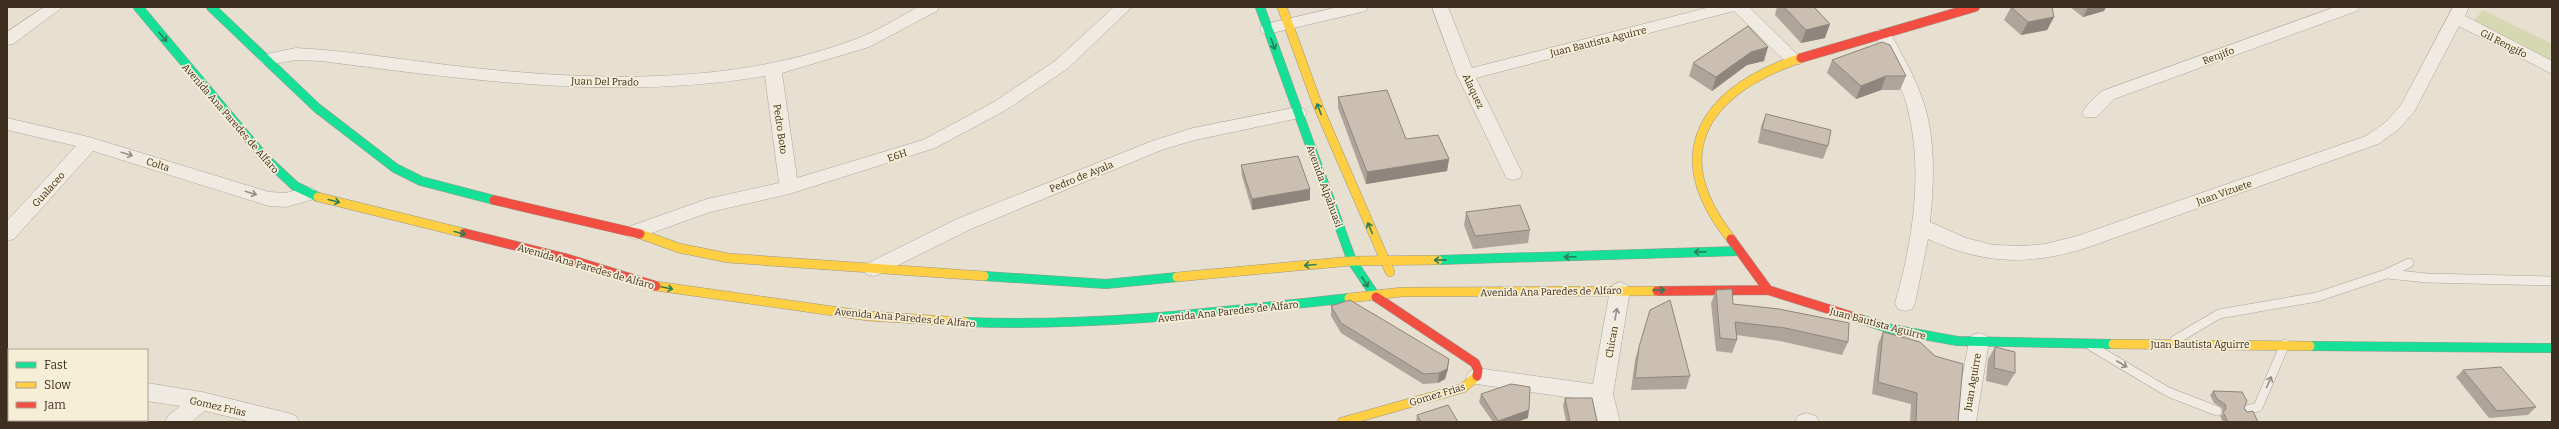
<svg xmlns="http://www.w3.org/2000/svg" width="2559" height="429" font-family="Bitter,serif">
	<rect width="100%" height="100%" fill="#e7e0d1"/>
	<path fill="#d6d7b3" d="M2483 10 2552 44V63L2473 22Z"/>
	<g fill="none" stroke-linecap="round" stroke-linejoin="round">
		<g stroke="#ada599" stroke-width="10">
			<path id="lane" d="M2388 274 2427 278 2552 281
				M2175 340 2219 314 2317 297 2386 274 2409 263
				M2091 346 2168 392 2217 411
				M2246 410 2258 407 2285 344"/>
		</g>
		<g stroke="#ada599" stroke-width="1">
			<path id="street" d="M44 7H63L13 44 7 45V32Z
				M918 7H939L937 11 869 47 782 73 797 178 923 140 994 102 1055 61 1114 7H1132L1067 69 1006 110 935 148 789 194 710 212 635 239 628 237 625 232 628 227 707 199 779 183 765 76C617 101 469 80 321 61L296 60 268 65 262 63 259 59 262 55 296 48C355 51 415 62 474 68 601 81 734 85 856 39 877 31 898 18 918 7Z
				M1338 7H1368L1366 11 1268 34 1262 33 1260 29 1262 25Z
				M1432 7H1448L1472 68 1710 7H1749L1803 60 1800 64H1788L1734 11 1476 78 1522 173 1520 178 1513 180 1506 178 1504 173 1457 75Z
				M2335 7H2359L2357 11 2114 99 2097 117H2085L2082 113 2089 103 2102 91Z
				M2453 7H2469L2465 16 2552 61V74L2459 26 2414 112 2399 129 2378 144 2086 248C2028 266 1983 264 1928 239L1915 303 1912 309 1905 311 1898 309 1895 303C1913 242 1924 169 1907 106 1900 80 1886 57 1875 34L1877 30H1889L1891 34C1902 55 1914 75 1922 98 1936 137 1934 181 1930 222L1966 238 1993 245 2025 246 2045 244 2077 236 2366 136 2387 121 2401 105Z
				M1298 107 1304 109 1307 113 1304 117 1195 140 1164 149 971 229 880 274 873 276 866 274 863 269 866 264 957 219 1152 141 1193 128Z
				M7 118 89 137 269 192 286 193 307 187 314 189 316 194 314 199 286 207 269 206 93 151 14 239 7 241V221L76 146 7 130Z
				M1620 282 1627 285 1630 290 1613 394 1620 422H1598L1593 401 1470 383 1466 377 1470 371 1477 368 1593 384 1610 290 1613 285Z
				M1979 333 1986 335 1989 341 1976 422H1954L1969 341 1972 335Z
				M7 377H9V395H7Z
				M147 383 202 392 288 413 296 416 299 422H252L205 411 191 422H165L168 416 180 406 147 401Z
				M1806 413 1816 416 1819 422H1795L1798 416Z"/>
		</g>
		<g stroke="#9c958a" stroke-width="10">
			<path id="fast" d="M138 7 264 157 295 186 318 197
				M211 7 317 108 395 168 421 181 494 200
				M1260 7 1352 261 1376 297
				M1438 260 1739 251
				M984 276 1106 284 1177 277
				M1860 319 1891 329 1957 341 2113 344
				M965 322C1094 327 1221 312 1349 298
				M2310 346 2552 348"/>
		</g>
		<g stroke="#9c958a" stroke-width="10">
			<path id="slow" d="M1282 7 1318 106 1390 272
				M318 197 464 233
				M640 234 679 248 728 258 984 276
				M1731 239C1661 151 1707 90 1801 58
				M1177 277 1352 261 1438 260
				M656 286 868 316 965 322
				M1349 298 1402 292 1657 291
				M2113 344 2310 346
				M1342 422 1463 388 1477 376"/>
		</g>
		<g stroke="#9c958a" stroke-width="10">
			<path id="jam" d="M1801 58 1975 7
				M494 200 640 234
				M464 233 565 258 656 286
				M1731 239 1768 290 1860 319
				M1657 291 1768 290
				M1376 297 1475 363 1478 370 1477 376"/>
		</g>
		<use href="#lane" stroke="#efebe3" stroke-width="9"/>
		<use href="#street" fill="#efebe3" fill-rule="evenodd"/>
		<use href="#fast" stroke="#16e098" stroke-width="9"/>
		<use href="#slow" stroke="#ffcf43" stroke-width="9"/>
		<use href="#jam" stroke="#f24e42" stroke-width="9"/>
	</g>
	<path fill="#afa499" d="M1777 7H1814L1825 38 1801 43 1775 15Z
		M2011 7 2054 17 2047 30 2021 35 2004 20Z
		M2070 7H2106L2104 11 2083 17Z
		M1832 60 1906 76 1900 90H1881L1856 99 1827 73Z
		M1764 61 1747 65 1712 91 1689 76 1693 63Z
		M1338 97 1406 139 1449 159 1447 171 1366 184 1338 108Z
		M1766 114 1828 146 1823 159 1758 143 1761 127Z
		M1241 165 1310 200 1252 210 1242 176Z
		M1466 212 1530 230 1528 243 1473 249 1464 225Z
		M1716 290 1733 304 1848 342 1842 355 1780 341 1736 335 1737 340 1732 353 1716 351 1711 303Z
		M1331 306 1448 369 1445 379 1438 383 1423 384 1341 333 1331 316Z
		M1650 310 1690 376 1686 389 1631 390 1635 360Z
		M1883 332 1958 422H1910L1911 404 1872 394 1878 344Z
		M1995 347 2015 373 2007 386 1986 381 1988 359Z
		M2463 370 2536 407 2528 415 2489 418 2456 377Z
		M2213 391 2244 408 2258 422H2223L2220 416 2223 413 2222 408 2214 403 2210 395Z
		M1481 394 1528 418 1516 422H1493L1479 402Z
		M1565 398 1597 422H1566L1563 406Z
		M1417 415 1458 422H1416Z"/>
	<path fill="#8e867d" d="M2088 7H2106L2104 11 2083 17Z
		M2054 17 2047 30 2021 35 2028 22Z
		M1830 24 1825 38 1801 43 1806 30Z
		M1768 47 1764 61 1747 65 1712 91 1716 77 1751 52Z
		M1886 76 1881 90 1856 99 1861 86Z
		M1449 159 1447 171 1366 184 1367 172Z
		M1310 189V200L1252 210V199Z
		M1449 359 1448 369 1445 379 1438 383 1439 373Z
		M1529 410 1528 418 1516 422H1498V421Z"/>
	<path fill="#cbbfb2" stroke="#8e867d" d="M1784 7H1814L1830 24 1806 30Z
		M2011 7H2052L2054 17 2028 22Z
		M1748 26 1768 47 1751 52 1716 77 1693 63Z
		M1882 42 1890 45 1906 76H1886L1861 86 1832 60Z
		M1387 90 1406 139 1438 135 1449 159 1367 172 1338 97Z
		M1766 114 1831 130 1828 146 1762 129Z
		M1298 156 1310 189 1252 199 1241 165Z
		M1520 205 1530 230 1475 236 1466 212Z
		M1732 289 1733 304 1779 309 1849 323 1848 342 1785 328 1735 322 1737 340 1720 338 1716 290Z
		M1350 300 1449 359 1447 369 1439 373 1424 374 1341 323 1331 306Z
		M1670 300 1690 376 1635 378 1639 347 1650 310Z
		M1883 332 1920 342 1935 356 1963 364 1958 422H1916L1917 393 1878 382Z
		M1995 347 2015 352V373L1994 368Z
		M2501 367 2536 407 2497 411 2463 370Z
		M1511 384 1530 387 1529 410 1498 421 1481 394Z
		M2213 391 2242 392 2247 401 2244 408 2247 412 2253 411 2258 422H2228L2223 412 2226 409 2225 404 2217 399Z
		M1565 398H1592L1597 422H1570Z
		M1448 405 1458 422H1421L1417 415Z"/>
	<defs><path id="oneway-shaft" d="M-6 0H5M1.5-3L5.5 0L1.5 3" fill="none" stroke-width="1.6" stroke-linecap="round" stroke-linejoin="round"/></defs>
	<g stroke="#2b7e56">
		<use href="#oneway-shaft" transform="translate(163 37) rotate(50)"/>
		<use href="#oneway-shaft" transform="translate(1273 44) rotate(70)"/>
		<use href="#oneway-shaft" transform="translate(1319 109) rotate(-112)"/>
		<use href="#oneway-shaft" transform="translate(334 201) rotate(14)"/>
		<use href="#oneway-shaft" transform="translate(1370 228) rotate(-113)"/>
		<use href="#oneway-shaft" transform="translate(460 233) rotate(14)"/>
		<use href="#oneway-shaft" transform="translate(1700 252) rotate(178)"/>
		<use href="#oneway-shaft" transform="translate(1570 257) rotate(178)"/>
		<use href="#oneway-shaft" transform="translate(1440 260) rotate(179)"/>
		<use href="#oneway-shaft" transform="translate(1310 265) rotate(175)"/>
		<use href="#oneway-shaft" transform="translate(1365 282) rotate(58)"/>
		<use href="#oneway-shaft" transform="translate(667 288) rotate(12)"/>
		<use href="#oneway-shaft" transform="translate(1659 290)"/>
	</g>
	<g stroke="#968c82">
		<use href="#oneway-shaft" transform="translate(127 154) rotate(17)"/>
		<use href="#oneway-shaft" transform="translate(251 193) rotate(17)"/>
		<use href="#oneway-shaft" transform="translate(1616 314) rotate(-80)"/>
		<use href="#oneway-shaft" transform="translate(2122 364) rotate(30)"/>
		<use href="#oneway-shaft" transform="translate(2269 382) rotate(-66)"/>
	</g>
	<g text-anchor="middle" stroke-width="3.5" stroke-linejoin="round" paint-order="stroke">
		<g font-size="10" fill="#3d2e20" stroke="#f7eed8">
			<text transform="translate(1598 41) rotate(-14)" y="4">Juan Bautista Aguirre</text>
			<text transform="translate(2504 43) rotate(27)" y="4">Gil Rengifo</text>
			<text transform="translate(2218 55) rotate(-20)" y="4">Renjifo</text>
			<text transform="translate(605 81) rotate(1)" y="4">Juan Del Prado</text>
			<text transform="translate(1474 91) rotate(65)" y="4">Alaquez</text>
			<text transform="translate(231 118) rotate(49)" y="4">Avenida Ana Paredes de Alfaro</text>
			<text transform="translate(781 129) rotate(82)" y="4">Pedro Boto</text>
			<text transform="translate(897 155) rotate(-19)" y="4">E6H</text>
			<text transform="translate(158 164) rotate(17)" y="4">Colta</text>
			<text transform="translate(1081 176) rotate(-22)" y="4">Pedro de Ayala</text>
			<text transform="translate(1325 186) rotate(70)" y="4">Avenida Alpahuasi</text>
			<text transform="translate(48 189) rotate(-48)" y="4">Gualaceo</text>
			<text transform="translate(2224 192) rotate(-19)" y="4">Juan Vizuete</text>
			<text transform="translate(586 266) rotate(16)" y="4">Avenida Ana Paredes de Alfaro</text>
			<text transform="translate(1551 291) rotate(-1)" y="4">Avenida Ana Paredes de Alfaro</text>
			<text transform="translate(1228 311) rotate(-6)" y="4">Avenida Ana Paredes de Alfaro</text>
			<text transform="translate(905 317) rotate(5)" y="4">Avenida Ana Paredes de Alfaro</text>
			<text transform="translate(1878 323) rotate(15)" y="4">Juan Bautista Aguirre</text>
			<text transform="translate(1611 342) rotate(-80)" y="4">Chican</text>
			<text x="2200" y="348">Juan Bautista Aguirre</text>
			<text transform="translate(1972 382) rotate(-80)" y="4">Juan Aguirre</text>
			<text transform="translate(1437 394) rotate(-17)" y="4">Gomez Frias</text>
			<text transform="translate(218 406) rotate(13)" y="4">Gomez Frias</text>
		</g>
	</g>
	<rect width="2559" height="429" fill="none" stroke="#3d2e20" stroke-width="16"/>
	<rect x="8" y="349" width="140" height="72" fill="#f7eed8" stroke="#ada18e"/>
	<rect x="16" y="362" width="20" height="6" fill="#16e098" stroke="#ada18e"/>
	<text x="44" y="369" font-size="12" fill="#3d2e20">Fast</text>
	<rect x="16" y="382" width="20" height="6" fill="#ffcf43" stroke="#ada18e"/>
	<text x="44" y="389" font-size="12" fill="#3d2e20">Slow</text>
	<rect x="16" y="402" width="20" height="6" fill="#f24e42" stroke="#ada18e"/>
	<text x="44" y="409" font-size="12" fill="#3d2e20">Jam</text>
</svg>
